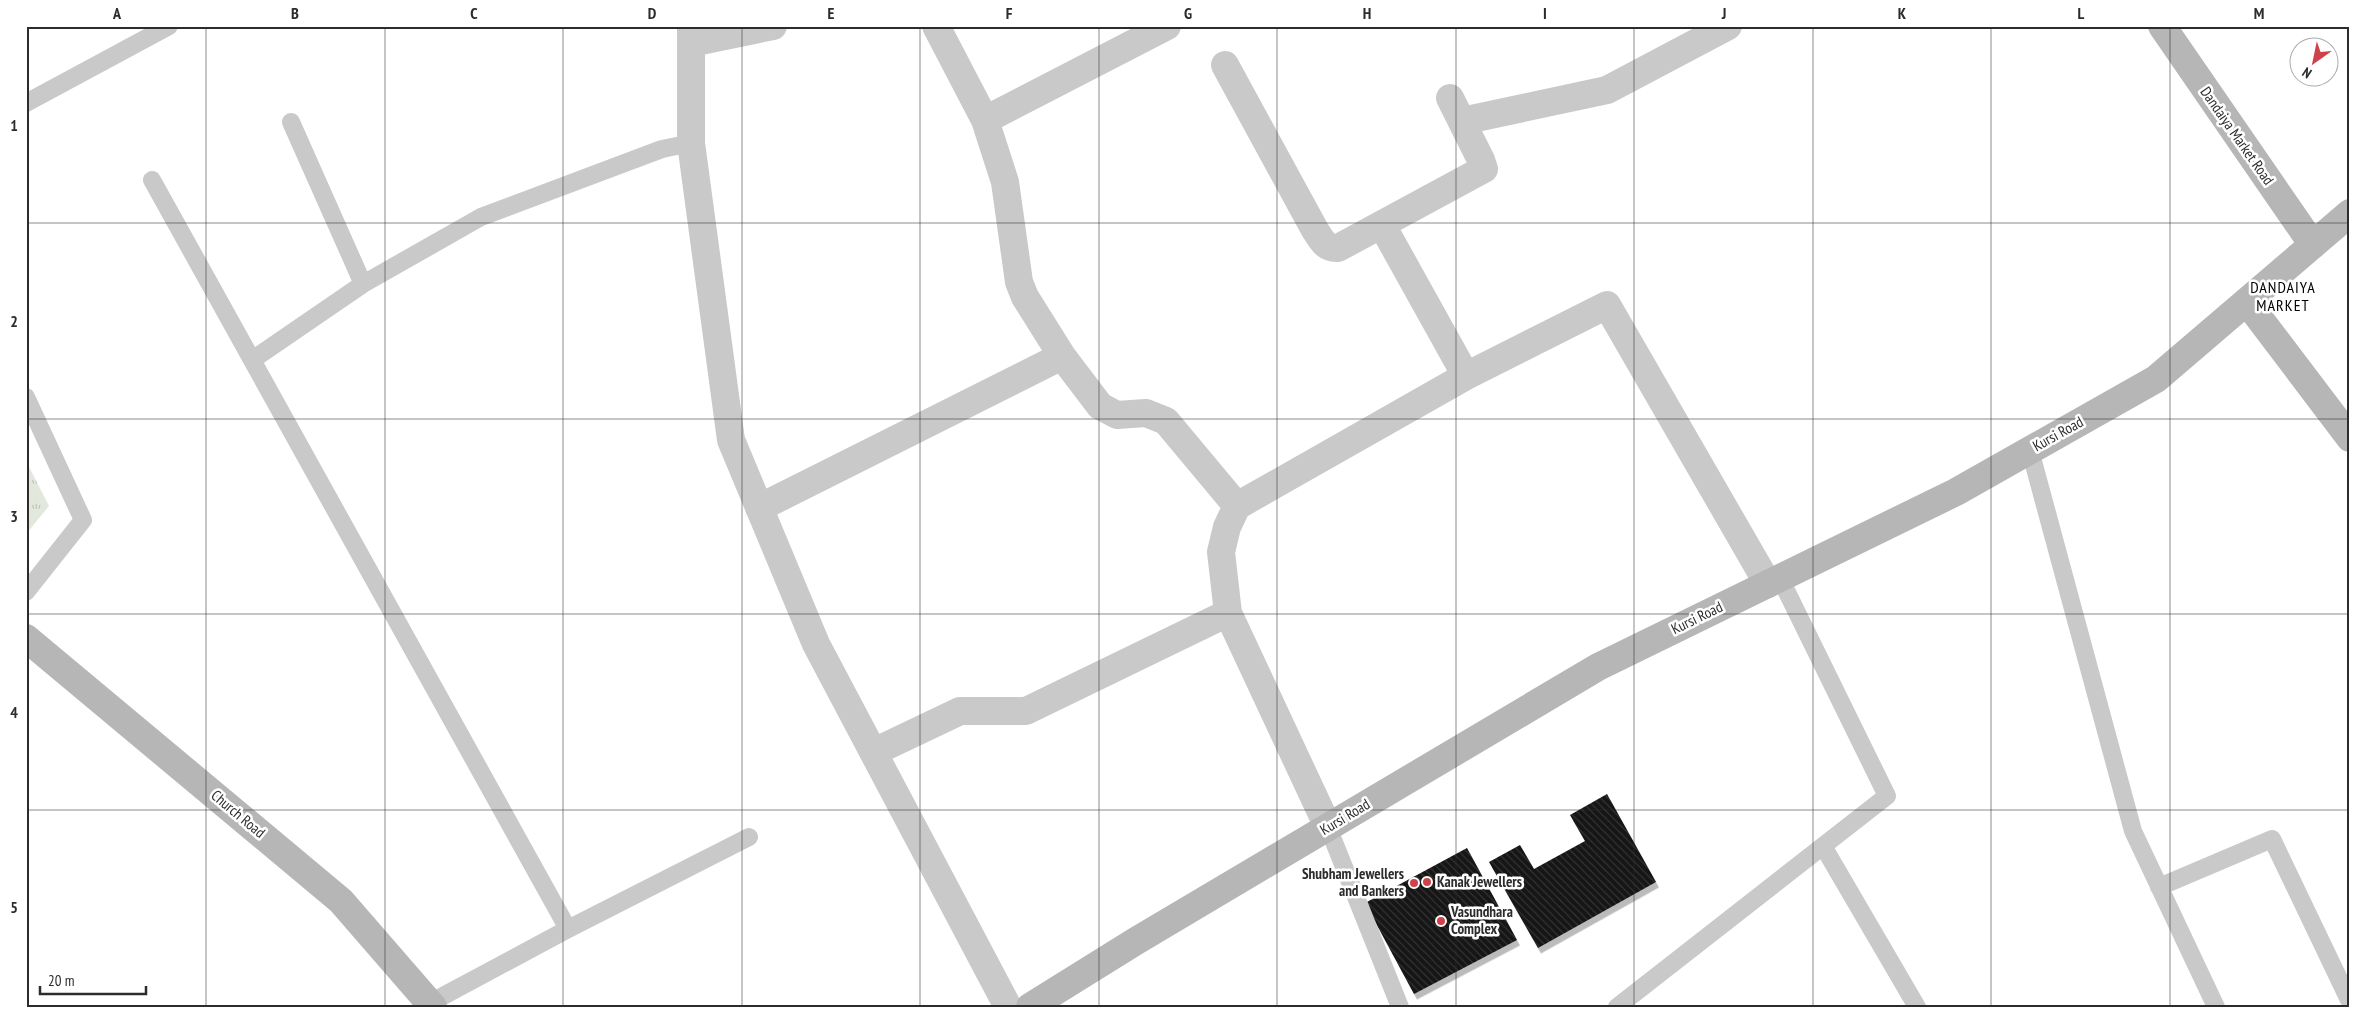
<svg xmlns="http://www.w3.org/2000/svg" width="2376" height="1033" font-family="'PT Sans Narrow',sans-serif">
	<defs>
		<pattern id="park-tufts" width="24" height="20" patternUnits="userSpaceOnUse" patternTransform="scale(1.25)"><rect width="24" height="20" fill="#e2e8db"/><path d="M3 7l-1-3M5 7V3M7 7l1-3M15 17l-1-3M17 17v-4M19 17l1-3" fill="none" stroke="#c2c7bc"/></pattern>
		<pattern id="building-back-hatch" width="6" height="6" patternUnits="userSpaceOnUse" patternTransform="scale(1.25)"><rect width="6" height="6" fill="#131313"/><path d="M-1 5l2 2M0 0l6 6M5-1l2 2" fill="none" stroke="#363636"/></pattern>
		<filter id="shadow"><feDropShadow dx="3" dy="5.5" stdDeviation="0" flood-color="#0004"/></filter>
	</defs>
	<rect width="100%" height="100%" fill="#fff"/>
	<path fill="url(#park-tufts)" d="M26 461 49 506 26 534Z"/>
	<path fill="url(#building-back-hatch)" filter="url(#shadow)" d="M1607 794 1656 882 1538 948 1489 862 1520 845 1534 869 1585 841 1570 815Z
		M1467 848 1517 940 1414 994 1365 903Z"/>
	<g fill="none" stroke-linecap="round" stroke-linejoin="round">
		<path stroke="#c9c9c9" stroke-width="18" d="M26 103 169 26
			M291 122 363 284
			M152 180 568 929
			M252 360 363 284 481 217 662 149 691 143
			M26 397 83 520 26 592
			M2030 450 2133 831 2216 1007
			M1328 827 1400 1007
			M1823 846 1917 1007
			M2159 887 2272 839 2350 1002
			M430 1003 568 929 749 837
			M1617 1007 1887 796 1780 578"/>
		<path stroke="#c9c9c9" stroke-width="28" d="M691 26V143L731 440 816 644 1008 1007
			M936 26 985 120 1005 182 1019 282 1025 297 1062 356 1100 406 1117 415 1146 413 1166 421 1237 506
			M691 43 773 26
			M1225 65 1315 230C1322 240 1325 249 1338 248L1484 169 1481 160 1450 98
			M985 120 1167 26
			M1462 121 1607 90 1728 26
			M1382 225 1466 376
			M759 508 1062 356
			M874 752 960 711H1026L1228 613
			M1328 827 1228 613 1221 552 1227 527 1237 506 1466 376 1607 305 1768 584"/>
		<path stroke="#b6b6b6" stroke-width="28" d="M2162 26 2313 245
			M2247 302 2350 438
			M26 638 341 901 433 1007
			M1030 1007 1136 941 1598 667 1956 492 2156 379 2350 213"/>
	</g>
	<path fill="none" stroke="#2c2c2c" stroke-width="1" stroke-opacity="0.55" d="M206 26V1007M385 26V1007M563 26V1007M742 26V1007M920 26V1007M1099 26V1007M1277 26V1007M1456 26V1007M1634 26V1007M1813 26V1007M1991 26V1007M2170 26V1007M26 223H2350M26 419H2350M26 614H2350M26 810H2350"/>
	<g fill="#ce424b" stroke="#fff" stroke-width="2">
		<circle cx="1427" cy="882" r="5"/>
		<circle cx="1414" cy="883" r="5"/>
		<circle cx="1441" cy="921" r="5"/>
	</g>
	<g text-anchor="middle" stroke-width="5" stroke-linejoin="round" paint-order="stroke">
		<g font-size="15" fill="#2c2c2c" stroke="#fff">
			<text transform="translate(2237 136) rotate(55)" y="5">Dandaiya Market Road</text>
			<text transform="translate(2058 434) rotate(-29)" y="5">Kursi Road</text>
			<text transform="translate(1697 618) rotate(-26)" y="5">Kursi Road</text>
			<text transform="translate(238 814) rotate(40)" y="5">Church Road</text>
			<text transform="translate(1345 817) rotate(-31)" y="5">Kursi Road</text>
		</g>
		<g font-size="15" font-weight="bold" fill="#2c2c2c" stroke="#fff" text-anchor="start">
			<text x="1404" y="879" text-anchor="end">Shubham Jewellers<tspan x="1404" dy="17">and Bankers</tspan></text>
			<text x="1437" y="887">Kanak Jewellers</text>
			<text x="1451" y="917">Vasundhara<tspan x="1451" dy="17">Complex</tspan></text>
		</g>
		<g font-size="16" letter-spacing="1" fill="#000" stroke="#fff">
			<text x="2283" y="293">DANDAIYA<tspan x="2283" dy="18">MARKET</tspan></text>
		</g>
	</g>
	<rect width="2376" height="1033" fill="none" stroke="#ffffff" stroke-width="55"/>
	<g transform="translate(2314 62) rotate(213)"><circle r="24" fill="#ffffff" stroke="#ababab"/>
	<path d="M0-4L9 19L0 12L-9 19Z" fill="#ce424b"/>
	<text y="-8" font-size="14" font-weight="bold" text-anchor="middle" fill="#2c2c2c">N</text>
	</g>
	<path d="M40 986v8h106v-8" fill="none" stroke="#2c2c2c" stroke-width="2.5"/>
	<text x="48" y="986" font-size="15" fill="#2c2c2c" stroke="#ffffff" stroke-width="4" paint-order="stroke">20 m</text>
	<rect x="28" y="28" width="2320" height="978" fill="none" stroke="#2c2c2c" stroke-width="2"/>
	<g font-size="16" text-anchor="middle" font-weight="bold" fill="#2c2c2c">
		<text x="117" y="19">A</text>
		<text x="295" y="19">B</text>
		<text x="474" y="19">C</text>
		<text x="652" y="19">D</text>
		<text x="831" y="19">E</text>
		<text x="1009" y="19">F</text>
		<text x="1188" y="19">G</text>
		<text x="1367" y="19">H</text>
		<text x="1545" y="19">I</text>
		<text x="1724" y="19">J</text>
		<text x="1902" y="19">K</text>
		<text x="2081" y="19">L</text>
		<text x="2259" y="19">M</text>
		<text x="14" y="131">1</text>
		<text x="14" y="327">2</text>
		<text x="14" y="522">3</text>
		<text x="14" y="718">4</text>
		<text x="14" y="913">5</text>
	</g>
</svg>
